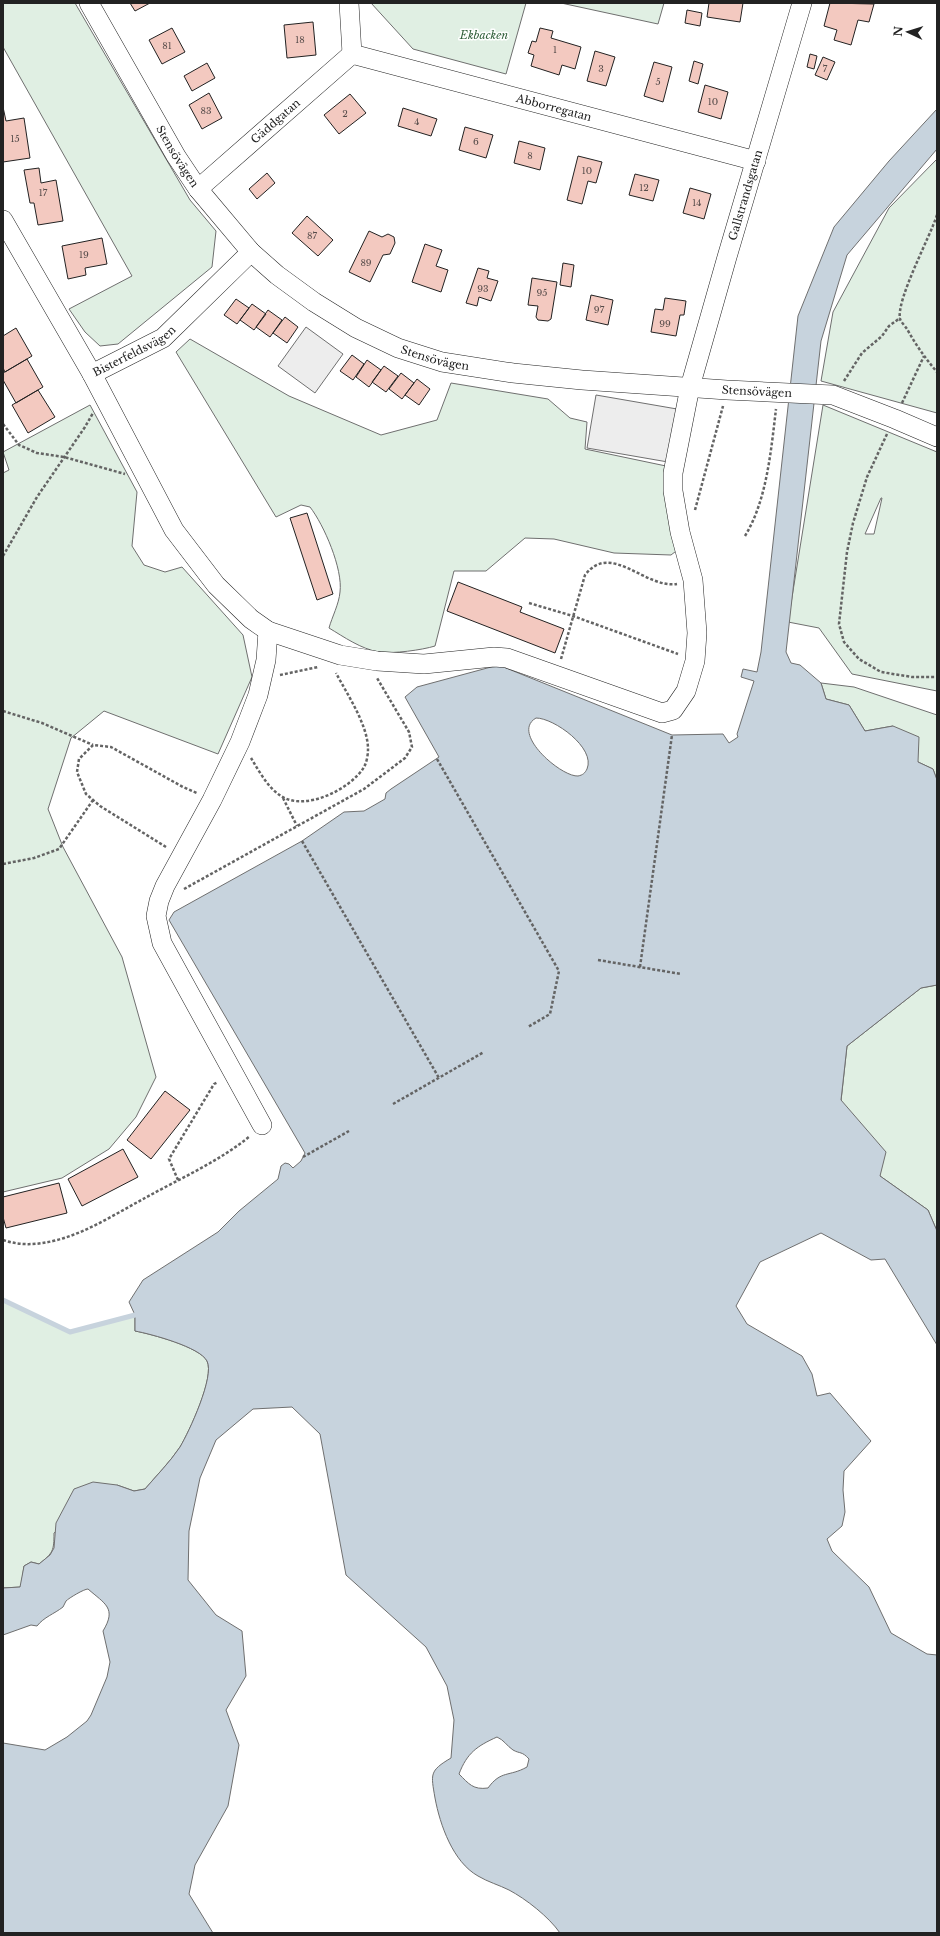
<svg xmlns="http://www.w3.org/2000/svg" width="940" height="1936" font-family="'Libre Baskerville',serif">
	<rect width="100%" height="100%" fill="#fff"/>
	<path fill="#e0efe3" stroke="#6f6f6f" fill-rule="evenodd" d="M3 3H75L190 200 216 231 212 267 118 344 100 346 85 332 69 309 132 276 3 47Z
		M371 3H526L506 74 413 49Z
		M561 3H664L658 24Z
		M937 159V413L821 381 833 312 889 208Z
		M190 339 289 396 381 435 437 420 451 383 548 399 570 418 587 422 585 449 666 466 680 548 671 555 614 553 554 539 525 538 486 571H454L435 646C422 650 393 654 379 652 361 649 344 637 329 628 332 617 339 604 340 592 343 569 324 525 310 507L301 505 276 517 176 352Z
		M90 405 137 492 132 546 144 565 165 572 182 567 243 635 252 677 218 754 104 711 71 738 48 809 63 847 122 957 156 1077 136 1117 109 1149 62 1178 3 1192V473L9 470 3 452Z
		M823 405 937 452V691L852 674 819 628 788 622ZM882 498 874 534H865L881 498Z
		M821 683 854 687 937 715V780L933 769 918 762 893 726 865 731 849 705 826 699Z
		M937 985V1231L928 1210 880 1176 841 1101 847 1046 921 988Z
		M3 1300 70 1332 135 1315V1331C151 1334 200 1347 207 1361 215 1377 189 1432 180 1447 170 1462 156 1476 145 1489L134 1491 117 1485 54 1533C54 1551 53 1553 39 1564L31 1562 24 1566 21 1587 3 1588Z"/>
	<path fill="#ededed" stroke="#6f6f6f" d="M306 327 343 354 315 393 278 366Z
		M596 395 677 409 668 462 587 448Z"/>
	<path fill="#c7d3dd" stroke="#6f6f6f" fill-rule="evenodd" d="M937 109V149L847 255 821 341 786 652 791 663 800 665 821 683 826 699 849 705 865 731 893 726 919 737 918 762 933 769 937 780V985L921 988 847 1046 841 1100 886 1152 880 1176 928 1210 937 1231V1345L885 1259 871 1260 821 1233 760 1262 736 1306 747 1324 802 1356 812 1374 817 1396 830 1393 871 1441 844 1471 843 1490 845 1512 842 1526 827 1539 832 1551 869 1587 891 1633 927 1654 937 1655V1933H560C549 1917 526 1899 509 1890 499 1885 488 1882 478 1876 453 1862 440 1825 435 1798 431 1774 429 1771 451 1758L454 1720 447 1686 426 1647 346 1575 320 1434 292 1407 253 1409 216 1440 200 1478 189 1531 188 1580 216 1615 242 1631 246 1676 226 1710 239 1745 228 1806 195 1865 189 1894 213 1933H3V1743L45 1750 67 1737 87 1721 91 1715 107 1677 110 1662 103 1631C117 1608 105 1604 88 1589 84 1589 69 1598 66 1601 65 1603 64 1605 63 1607 54 1614 44 1617 37 1626L31 1625 3 1635V1588L20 1587 24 1566 31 1562 39 1564 50 1555 54 1548 56 1523 74 1489 93 1482 117 1485 134 1491 145 1489C156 1476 170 1462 180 1447 189 1432 215 1376 207 1361 200 1347 151 1334 135 1331V1315L129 1302 143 1280 218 1232 239 1211 278 1179 281 1166 285 1163 289 1164 293 1168 301 1161 305 1153 169 920 174 912 302 841 344 812 364 811 385 799 386 793 391 789 439 757 405 697 417 687 491 667 501 666 672 735 723 734 729 743 738 737 737 734 754 681 741 677 743 669 757 672 761 652 798 316 834 227 889 161ZM536 718C554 718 596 748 587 769 585 773 583 775 578 776 561 777 510 733 536 718ZM497 1737C504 1740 507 1746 513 1750 520 1754 522 1751 529 1759L527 1767C509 1777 501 1770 488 1788 473 1790 469 1784 459 1774 467 1753 477 1746 497 1737Z"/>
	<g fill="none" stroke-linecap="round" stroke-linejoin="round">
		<path stroke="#c7d3dd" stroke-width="5" d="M3 1300 70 1332 135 1315"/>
	</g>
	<path fill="#f3c9c0" stroke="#222" d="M130 3H150L135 11Z
		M709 3H743L740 22 707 17Z
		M830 3 874 4 869 22 858 20 851 45 834 40 837 30 824 26Z
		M687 10 702 13 700 26 685 23Z
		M313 22 316 55 287 58 284 25Z
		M172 28 185 52 162 64 149 40Z
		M540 28 553 31 551 38 581 47 575 69 562 65 559 75 531 66 534 55 528 53 532 41 536 42Z
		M595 51 615 57 606 86 587 81Z
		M810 54 817 56 814 69 807 67Z
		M823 57 835 62 827 80 815 75Z
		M694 61 703 64 698 84 689 81Z
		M654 62 672 67 663 102 644 96Z
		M207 63 215 78 192 91 184 76Z
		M705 85 728 92 721 119 698 112Z
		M209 93 222 118 202 129 189 105Z
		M350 94 366 113 339 134 324 115Z
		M3 107 6 121 24 118 30 158 3 162Z
		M403 108 437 119 431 136 398 126Z
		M465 127 493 135 486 158 459 150Z
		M519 141 545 148 540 170 514 163Z
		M578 156 602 162 596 183 588 181 582 204 567 200Z
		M39 168 41 183 56 180 63 221 38 225 34 203H30L24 170Z
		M267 173 275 183 257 199 249 189Z
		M635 174 659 180 653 201 629 195Z
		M690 188 711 194 704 219 683 213Z
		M307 216 333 240 318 256 292 233Z
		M369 231 382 237 388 234 394 237 395 243 390 254 383 255 370 282 349 272Z
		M102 238 107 264 85 268 86 275 68 279 62 246Z
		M425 244 442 250 436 266 448 270 441 292 412 282Z
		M563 263 574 265 571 287 560 285Z
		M478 268 489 271 487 278 498 281 491 301 479 297 477 306 466 303Z
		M532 278 557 282 551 319 548 321 538 320 536 317 538 306 528 305Z
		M591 295 613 300 608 325 586 320Z
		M665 298 686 301 684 315H680L676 336 651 332 655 309 663 310Z
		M236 299 249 308 237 324 224 315Z
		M252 304 266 314 254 330 240 320Z
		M268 310 282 320 270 337 256 327Z
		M285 317 298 327 287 343 273 333Z
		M16 328 32 356 5 372 3 368V336Z
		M352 355 364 364 353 380 340 371Z
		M27 359 43 387 16 403 3 380V373Z
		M367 360 381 370 369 387 356 377Z
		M384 366 398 376 386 392 372 382Z
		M401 373 414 383 402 399 389 389Z
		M417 379 430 389 419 405 405 395Z
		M38 390 55 417 28 433 12 405Z
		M307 513 333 594 317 600 290 518Z
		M458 582 522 607 520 612 564 629 555 653 447 611Z
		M165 1091 190 1110 151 1159 127 1140Z
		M123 1149 138 1177 82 1206 68 1179Z
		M59 1183 67 1213 6 1228 3 1217V1197Z"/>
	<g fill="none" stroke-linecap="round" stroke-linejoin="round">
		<g stroke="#222" stroke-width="20">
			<g id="minor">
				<path id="s1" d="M89 3 176 156 198 189 251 252 277 275 314 302 356 328 398 348 442 362 513 373 582 380 727 390 833 395 895 419 937 437"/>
				<path d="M349 3 352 54"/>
				<path id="s2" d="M352 54 756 161"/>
				<path id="s3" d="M198 189 352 54"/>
				<path id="s4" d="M3 220 92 374 163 338 251 252"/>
				<path id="s5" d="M92 374 174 530 216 585 251 619 268 631 340 655 377 661 424 664 494 657 507 658 662 713 673 710 686 691 695 661 697 633 693 580 680 532 673 491V473L690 387 727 257 802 3"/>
				<path d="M262 1125 162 943 156 916 159 901 165 886 212 800 240 742 258 695 266 660 268 631"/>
			</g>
		</g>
		<path stroke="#646464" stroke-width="2.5" stroke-dasharray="3 2" stroke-linecap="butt" d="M937 215C930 237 896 300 900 319 901 322 905 326 907 329 916 345 925 358 937 372
			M844 381 862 353 882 336 889 326 900 318
			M902 403 924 356
			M3 424 19 445 37 453 64 457 125 474
			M887 434 867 477 853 523 847 552 839 624 844 642 859 659 881 672 912 677H937
			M695 510 723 406
			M745 536C767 500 771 450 776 409
			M3 556 37 497 85 427 93 413
			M529 603 573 616 678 654
			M561 659 585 575C611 541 645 589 677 584
			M280 675 318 667
			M3 711 42 723 93 745
			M251 758C259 771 268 788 281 796 305 812 351 789 364 767 367 762 368 754 368 749 368 725 347 694 336 673
			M437 759 559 971 550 1014 528 1027
			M283 798 297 826
			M302 841 439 1078
			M166 847 100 806 86 794 77 772 79 759 93 745 111 747 183 787 197 793
			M3 864 34 858 59 849 93 800
			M184 889 364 789 405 758 412 747 409 732 377 678
			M598 960 681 974
			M640 967 672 735
			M393 1104 484 1052
			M303 1157 349 1131
			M178 1180 169 1159 214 1084 218 1082
			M3 1240C21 1246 38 1245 57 1240 88 1232 117 1213 145 1198 179 1179 220 1161 250 1136"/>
		<use href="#minor" stroke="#fff" stroke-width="19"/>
	</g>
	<g text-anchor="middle" stroke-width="3" stroke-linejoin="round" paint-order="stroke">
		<g font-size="9" fill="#564c4a">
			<text x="300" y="43">18</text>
			<text x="167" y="49">81</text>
			<text x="555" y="53">1</text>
			<text x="601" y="72">3</text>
			<text x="825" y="72">7</text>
			<text x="658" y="85">5</text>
			<text x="713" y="105">10</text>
			<text x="206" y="114">83</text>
			<text x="345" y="117">2</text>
			<text x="417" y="125">4</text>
			<text x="15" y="142">15</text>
			<text x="476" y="145">6</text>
			<text x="530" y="159">8</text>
			<text x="587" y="174">10</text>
			<text x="644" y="191">12</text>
			<text x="43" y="196">17</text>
			<text x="697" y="206">14</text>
			<text x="312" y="239">87</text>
			<text x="84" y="258">19</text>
			<text x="366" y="266">89</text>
			<text x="483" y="292">93</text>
			<text x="542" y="296">95</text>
			<text x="599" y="313">97</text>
			<text x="665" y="327">99</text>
		</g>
		<g font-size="11" font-style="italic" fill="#2f5e38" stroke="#fff">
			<text x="484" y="39">Ekbacken</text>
		</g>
		<g font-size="11" fill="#222" stroke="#fff">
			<text dy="4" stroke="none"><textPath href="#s2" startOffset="209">Abborregatan</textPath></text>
			<text dy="4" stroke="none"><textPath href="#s3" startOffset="103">Gäddgatan</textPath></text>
			<text dy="4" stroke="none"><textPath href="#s1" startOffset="177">Stensövägen</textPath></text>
			<text dy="4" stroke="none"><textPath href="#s5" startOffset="1267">Gallstrandsgatan</textPath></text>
			<text dy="4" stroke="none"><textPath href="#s4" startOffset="226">Bisterfeldsvägen</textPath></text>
			<text dy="4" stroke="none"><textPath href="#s1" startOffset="513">Stensövägen</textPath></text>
			<text dy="4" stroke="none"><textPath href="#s1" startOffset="837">Stensövägen</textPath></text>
		</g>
	</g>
	<rect width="940" height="1936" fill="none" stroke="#222222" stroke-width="8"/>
	<g transform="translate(908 32) rotate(274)" stroke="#ffffff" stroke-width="3" paint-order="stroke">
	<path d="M0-3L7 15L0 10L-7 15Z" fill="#222222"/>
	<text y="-6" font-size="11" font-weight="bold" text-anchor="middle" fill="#222222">N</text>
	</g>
</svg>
